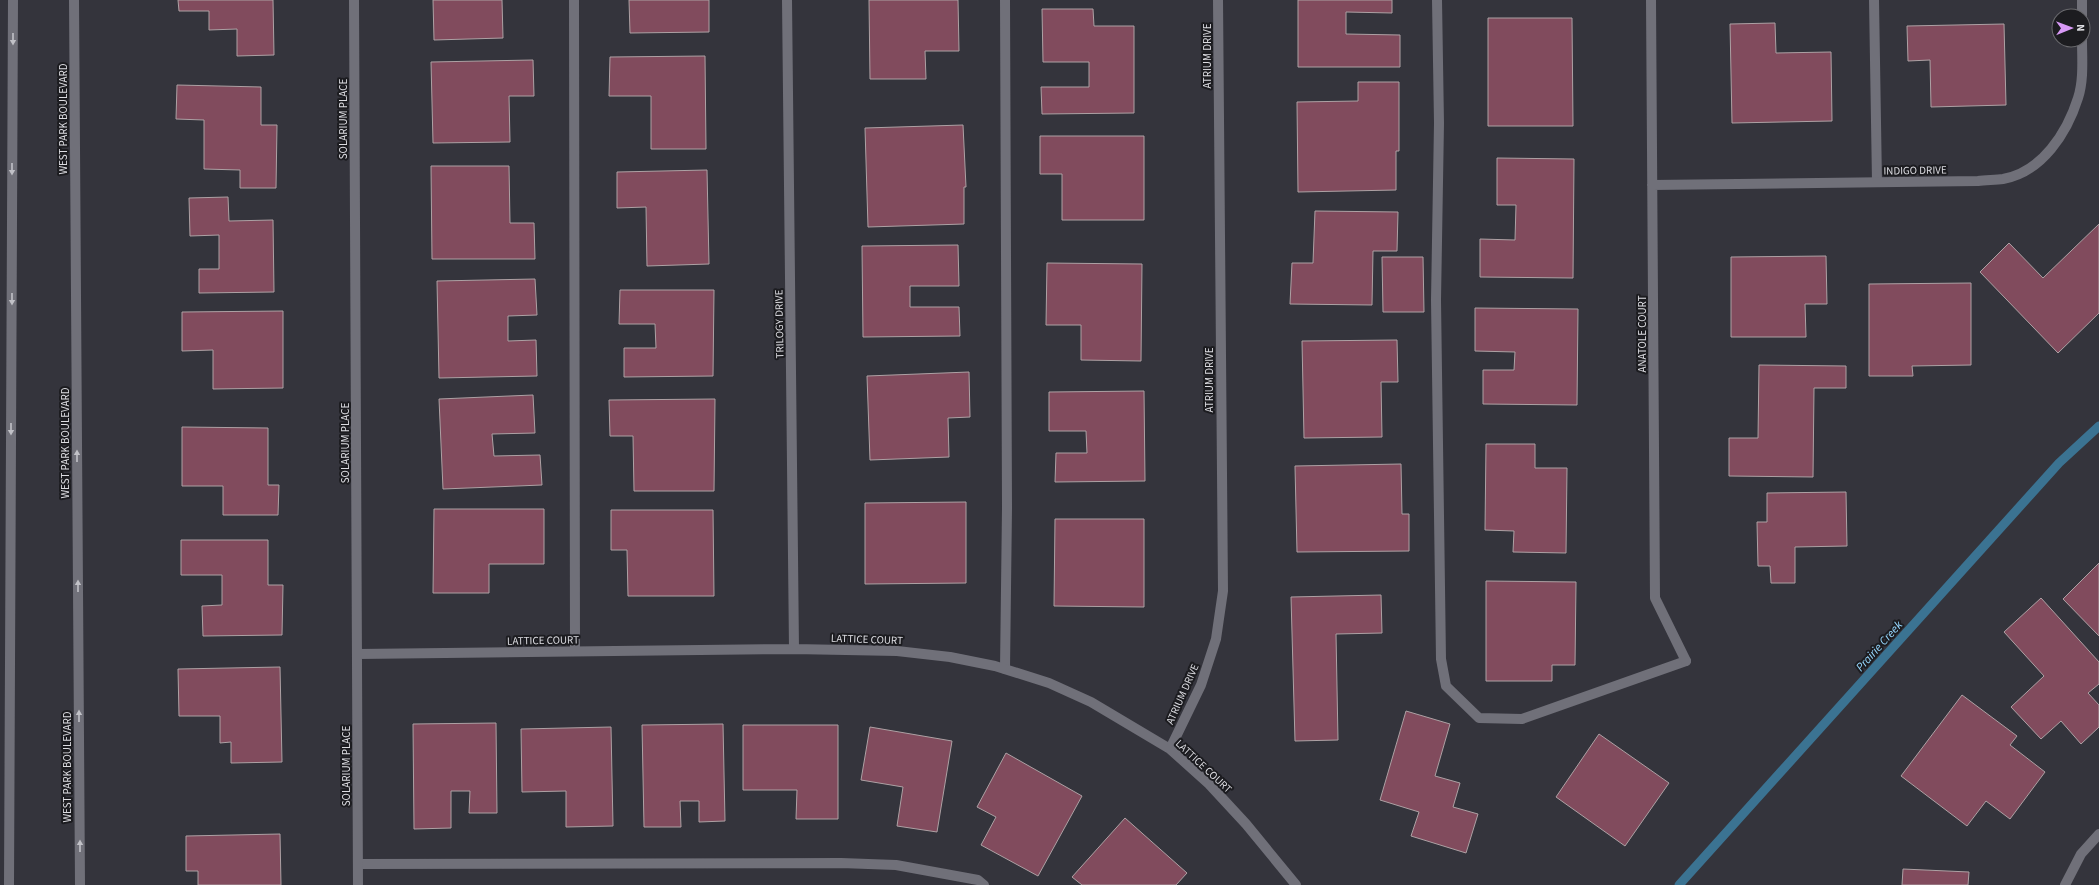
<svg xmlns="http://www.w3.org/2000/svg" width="2099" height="885" font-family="'Source Sans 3',sans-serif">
	<rect width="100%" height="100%" fill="#34343c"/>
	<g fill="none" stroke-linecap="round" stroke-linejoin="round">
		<path stroke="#3b7392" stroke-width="9" d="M1679 885 2059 463 2099 426"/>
	</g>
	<path fill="#814b5d" stroke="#ada1a4" d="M178 0H273L274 55 237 56V29L209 30V11H179Z
		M433 0H502L503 38 434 40Z
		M629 0H709V32L630 33Z
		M869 0H958L959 51H925L926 79H870Z
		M1298 0H1392V13L1346 12V34L1400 35V67H1298Z
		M1042 9H1093L1094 26H1134V113L1042 114 1041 87H1089V62H1043Z
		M1488 18H1572L1573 126H1488Z
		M1775 23 1776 53 1831 52 1832 121 1732 123 1730 24Z
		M2004 24 2006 105 1931 107 1930 60 1908 61 1907 26Z
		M705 56 706 149H651V96H609L610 57Z
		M533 60 534 96H509L510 142 433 143 431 62Z
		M1358 82H1399V151H1396V190L1298 192 1297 102 1358 101Z
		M177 85 261 87V125H277L276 188H240V170L204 169V120L176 119Z
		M963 125 966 187H964V224L868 227 865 128Z
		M1040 136H1144V220H1062V174H1040Z
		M1497 158 1574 159 1573 278 1480 277V239L1515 240 1516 205H1497Z
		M431 166H509L510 223H534L535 259H432Z
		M707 170 709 264 647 266 646 207 617 208V172Z
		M228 197 229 221 273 220 274 292 199 293V269H219V235L190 236 189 198Z
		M1315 211 1398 212 1397 251H1373L1372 305 1290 304 1292 263H1313Z
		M2099 224V313L2058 353 1980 272 2009 243 2043 278Z
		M958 245 959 286H910V307H959L960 336 863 337 862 246Z
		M1826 256 1827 304H1805L1806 337H1731V257Z
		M1382 257H1423L1424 312H1383Z
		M1047 263 1142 264 1141 361 1081 360V325H1046Z
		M535 279 537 315 508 316V341L536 340 537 376 439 378 437 281Z
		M1971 283V365L1912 366 1913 376H1869V284Z
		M620 290H714L713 376 624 377V348H656L655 324H619Z
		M1475 308 1578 309 1577 405 1483 404V370H1514L1515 352 1475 351Z
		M283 311V388L213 389V350L182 351V312Z
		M1397 340 1398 382H1381L1382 437 1304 438 1302 341Z
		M1759 365 1846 366V388H1814L1813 477 1729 476V438H1758Z
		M969 372 970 417 948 418 949 457 870 460 867 376Z
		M1144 391 1145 481 1055 482 1056 453H1087L1086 431H1049V392Z
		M533 395 535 433 492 434 494 456 540 455 542 485 443 489 439 399Z
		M715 399 714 491H634L633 436H610L609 400Z
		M182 427 268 428V485H279L278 515H223V486H182Z
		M1486 444H1535V468H1567L1566 553 1513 552 1514 531 1485 530Z
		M1401 464 1402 514H1409V551L1297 552 1295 466Z
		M1846 492 1847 546 1795 547V583H1771L1770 566H1758L1757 522H1767V493Z
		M966 502V583L865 584V503Z
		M434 509H544V564H489V593H433Z
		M611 510H713L714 596H628L627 550H611Z
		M1055 519H1144V607L1054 606Z
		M181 540H268V585H283L282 635 203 636 202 606 222 605V575H181Z
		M2099 563V636L2063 599Z
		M1486 581 1576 582 1575 665H1552V681H1486Z
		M1381 595 1382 633 1336 634 1338 740 1295 741 1291 597Z
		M2041 598 2099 662V684L2088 693 2099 705V727L2081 744 2061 721 2041 739 2011 707 2044 676 2004 632Z
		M280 667 282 762 231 763V742L220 743V716H179L178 669Z
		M1962 695 2017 736 2010 745 2045 772 2010 819 1986 801 1967 826 1901 776Z
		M1406 711 1450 724 1435 776 1460 783 1453 807 1478 814 1466 853 1411 836 1419 812 1380 800Z
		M496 723 497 813H469L470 791H451V828L414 829 413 724Z
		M723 724 725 821 699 822V801H680L681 827H644L642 725Z
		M743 725H838V819H796L797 790H743Z
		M611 727 613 826 566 827V791L522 792 521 729Z
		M870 727 952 741 937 832 897 826 903 787 861 780Z
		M1599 734 1669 783 1625 846 1556 797Z
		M1006 753 1082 796 1038 876 981 845 996 817 977 807Z
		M1125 818 1187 873 1176 885H1082L1072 877Z
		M280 834 281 885H198V871H186V836Z
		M1903 869 1969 872 1968 885H1902Z"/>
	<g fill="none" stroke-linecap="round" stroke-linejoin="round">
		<path stroke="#707079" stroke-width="10" d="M574 0 575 651
			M1437 0 1439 123 1436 300 1441 659 1446 686 1479 718 1522 719 1686 661
			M1874 0 1877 182
			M1005 669 1007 508 1005 0
			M358 864 841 863 896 865 978 880 984 885"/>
		<path stroke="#707079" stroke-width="10" d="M354 0 358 885
			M787 0 794 649
			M1651 0 1655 598 1686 661
			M2082 0V16
			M1652 185 1978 181C1986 180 1995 180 2003 179 2042 172 2067 133 2078 98 2084 80 2082 58 2082 40
			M358 654 794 649 897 651 950 657 995 666 1049 683 1091 702 1170 749 1209 784 1246 824 1296 885
			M1170 749 1201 685 1216 639 1223 591 1218 0
			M2065 885 2081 854 2099 834"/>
		<path stroke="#707079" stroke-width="10" d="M74 0 80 885
			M9 885 13 0"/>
	</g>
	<defs><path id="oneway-solid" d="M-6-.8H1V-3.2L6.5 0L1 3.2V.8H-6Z"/></defs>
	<g fill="#c1c1c7">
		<use href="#oneway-solid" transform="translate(13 39) rotate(90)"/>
		<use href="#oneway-solid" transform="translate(12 169) rotate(90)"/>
		<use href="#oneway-solid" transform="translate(12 299) rotate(90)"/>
		<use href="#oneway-solid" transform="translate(11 429) rotate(90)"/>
		<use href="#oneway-solid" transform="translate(77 456) rotate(-90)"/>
		<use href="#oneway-solid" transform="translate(78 586) rotate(-90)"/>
		<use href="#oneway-solid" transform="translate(79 716) rotate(-90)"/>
		<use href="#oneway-solid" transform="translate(80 846) rotate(-90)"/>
	</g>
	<g text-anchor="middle" stroke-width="4" stroke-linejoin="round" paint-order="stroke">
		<g font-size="11" fill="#dcdce1" stroke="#1c1c20">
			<text transform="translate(1207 56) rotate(-90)" y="4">ATRIUM DRIVE</text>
			<text transform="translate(63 119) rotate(-90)" y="4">WEST PARK BOULEVARD</text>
			<text transform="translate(343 119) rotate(-90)" y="4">SOLARIUM PLACE</text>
			<text transform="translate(1915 170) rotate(-1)" y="4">INDIGO DRIVE</text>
			<text transform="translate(779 324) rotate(-91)" y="4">TRILOGY DRIVE</text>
			<text transform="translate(1642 334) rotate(-90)" y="4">ANATOLE COURT</text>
			<text transform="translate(1209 380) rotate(-90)" y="4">ATRIUM DRIVE</text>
			<text transform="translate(65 443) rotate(-90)" y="4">WEST PARK BOULEVARD</text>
			<text transform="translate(345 443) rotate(-90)" y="4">SOLARIUM PLACE</text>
			<text transform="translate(867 639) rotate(2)" y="4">LATTICE COURT</text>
			<text transform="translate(543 640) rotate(-1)" y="4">LATTICE COURT</text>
			<text transform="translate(1182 694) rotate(-66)" y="4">ATRIUM DRIVE</text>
			<text transform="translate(346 766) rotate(-90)" y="4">SOLARIUM PLACE</text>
			<text transform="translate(1204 766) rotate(43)" y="4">LATTICE COURT</text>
			<text transform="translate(67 767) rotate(-90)" y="4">WEST PARK BOULEVARD</text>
		</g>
		<g font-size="12" font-style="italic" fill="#96d7fe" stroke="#1c1c20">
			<text transform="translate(1879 646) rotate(-48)" y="4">Prairie Creek</text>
		</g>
	</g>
	<g transform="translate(2071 28) rotate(89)"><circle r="19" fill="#1c1c20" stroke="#69696d"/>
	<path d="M0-3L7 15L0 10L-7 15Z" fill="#d99af7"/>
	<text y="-6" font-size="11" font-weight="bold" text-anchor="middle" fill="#dcdce1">N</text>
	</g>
</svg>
